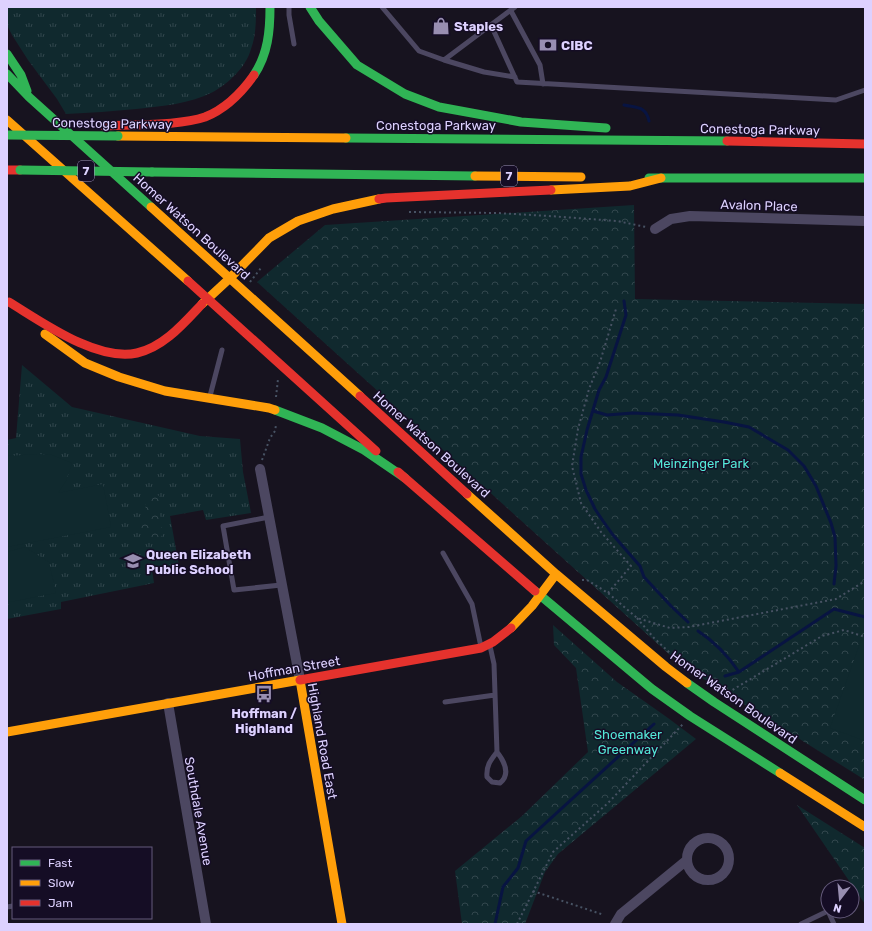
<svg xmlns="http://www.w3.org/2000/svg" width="872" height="931" font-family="Rubik,sans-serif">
	<defs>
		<pattern id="grass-tufts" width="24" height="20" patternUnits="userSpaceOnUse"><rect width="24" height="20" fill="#10292e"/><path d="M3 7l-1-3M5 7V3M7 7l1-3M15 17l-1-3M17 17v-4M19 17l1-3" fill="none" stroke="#32474d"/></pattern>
		<pattern id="park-crowns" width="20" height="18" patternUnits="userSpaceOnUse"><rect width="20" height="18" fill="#10292e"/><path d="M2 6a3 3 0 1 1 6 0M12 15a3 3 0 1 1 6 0" fill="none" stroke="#32474d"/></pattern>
	</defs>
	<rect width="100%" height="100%" fill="#17131f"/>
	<path fill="url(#grass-tufts)" d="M7 7H256C256 21 256 36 251 49 246 67 229 83 213 92 190 104 162 106 136 109 113 111 90 113 66 114L57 99 28 60 12 35 7 25Z
		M22 365 72 407 200 436 240 439 243 472 251 513 206 520 203 510 170 516 179 566 152 570 154 583 61 602V609L7 619V440L16 438Z"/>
	<path fill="url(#park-crowns)" d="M634 205 635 299 865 304V780L680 664 257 282 325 225Z
		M156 493 159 496 161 500 160 515 163 534 159 539 150 541C144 539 139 533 141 526 142 523 145 521 146 517 147 511 144 504 146 498L149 495Z
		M553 625 617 682 668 718 696 739 558 854 545 872 525 924H462L455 871 522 816 588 752 576 668 554 645Z
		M797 805 865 848V904Z"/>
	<path fill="#10292e" d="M39 454 52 455 72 463 66 481 58 493 103 484 111 527 7 547V456Z
		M25 547 49 562 56 593 10 602 7 601V552Z
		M861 640 865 642V741L830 728Z"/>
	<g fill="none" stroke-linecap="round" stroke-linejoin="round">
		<path stroke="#081442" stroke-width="3" d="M624 105C637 108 646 106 649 121
			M624 301 626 315 606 377 599 390 587 430 581 457V474L586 490 595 509 603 521 613 535 640 566 644 577 671 606 688 622
			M593 411 607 415 633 413 678 415 724 422 749 427 788 450 804 466 816 486 831 523 835 537 836 566 834 584
			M698 631C715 642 728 656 739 672
			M725 676 739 672 834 609 865 617
			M495 924 503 887 518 868 526 841 654 724"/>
		<path stroke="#475263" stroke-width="2" stroke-dasharray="2 3" stroke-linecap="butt" d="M409 212 497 213 549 216 617 221 646 227
			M250 282 261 268
			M276 397 278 379
			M262 460 270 438 275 431 276 425
			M582 580H587L608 593 637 618 670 628 689 627 836 599 865 581
			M608 593 631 566 601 532 581 503 572 466 578 429 589 389 600 362 616 309
			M637 618 654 638 671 654
			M724 695 822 636 844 630 865 637
			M533 891 604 915
			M517 924 553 852 608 803 683 724"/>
		<path stroke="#4c4761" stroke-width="5" d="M289 7V15L294 44
			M382 7 419 51 444 60 515 7
			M511 11 540 65 543 84
			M491 25 517 82 836 100 865 90
			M444 60 484 72 515 77
			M210 396 222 350
			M269 517 223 526 234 590 281 585
			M443 553 472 604 481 647
			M490 646 494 664 497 752C504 761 511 774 500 783L492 782 487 777C486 766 490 761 497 752
			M445 702 495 695
			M7 907 13 906
			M801 924 828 911 834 924"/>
		<path stroke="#4c4761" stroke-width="10" d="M655 229 671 219 690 216 865 221
			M260 469 300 680
			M168 703 206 924
			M687 859a21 21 0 1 1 42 0a21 21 0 1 1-42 0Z
			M615 924 621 914 687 860"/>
		<path stroke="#30b455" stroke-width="9" d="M310 7 319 21 357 65 405 94 439 107 521 122 606 128
			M7 54 21 75 27 91
			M7 74 29 97 151 207
			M254 75C268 54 270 31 270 7
			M346 138 727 141
			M152 172 475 176
			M649 178H865
			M275 410 322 428 364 450 405 478
			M535 591 652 689 690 716 780 773
			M687 683 714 702 865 800"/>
		<path stroke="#ff9f0a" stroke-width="9" d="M7 120 188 281
			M118 136 346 138
			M475 176 581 177
			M551 190 630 186 661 178
			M151 207 360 396
			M202 304 229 279 269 238 298 221 333 209 379 199
			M45 334 85 363 119 377 165 391 269 408 275 410
			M467 494 556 574 666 667 687 683
			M511 628 532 606 556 574
			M300 680 342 924
			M7 732 300 680
			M780 773 865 827"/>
		<path stroke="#e5322d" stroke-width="9" d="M104 126C133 124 179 126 205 117 225 109 242 92 254 75
			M727 141 865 144
			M7 170H20
			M379 199 386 198 551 190
			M188 281 376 451
			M9 302C42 322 97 362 137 353 164 347 184 323 202 304
			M360 396 467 494
			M398 472 535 591
			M300 680 481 648 493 642 511 628"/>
		<path stroke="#30b455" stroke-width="9" d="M7 135 118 136
			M20 170 152 172"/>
	</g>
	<defs>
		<g id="shop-bare" transform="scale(1.38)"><path d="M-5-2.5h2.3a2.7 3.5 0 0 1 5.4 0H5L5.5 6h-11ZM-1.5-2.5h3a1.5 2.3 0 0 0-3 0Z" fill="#988eb1" stroke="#150d25" stroke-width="2.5" paint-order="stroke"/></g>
		<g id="bank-bare" transform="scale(1.38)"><path d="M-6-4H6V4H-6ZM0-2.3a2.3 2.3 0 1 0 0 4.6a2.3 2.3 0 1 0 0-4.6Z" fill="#988eb1" stroke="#150d25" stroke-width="2.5" paint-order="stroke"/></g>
		<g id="school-bare" transform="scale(1.38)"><path d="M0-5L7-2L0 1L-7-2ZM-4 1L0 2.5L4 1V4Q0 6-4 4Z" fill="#988eb1" stroke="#150d25" stroke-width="2.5" paint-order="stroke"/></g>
		<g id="bus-bare" transform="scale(1.38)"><path d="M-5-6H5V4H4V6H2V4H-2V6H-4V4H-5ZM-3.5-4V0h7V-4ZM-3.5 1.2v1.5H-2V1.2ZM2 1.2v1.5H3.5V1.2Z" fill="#988eb1" stroke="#150d25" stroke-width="2.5" paint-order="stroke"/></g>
	</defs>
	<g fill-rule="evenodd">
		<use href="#shop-bare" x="441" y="26"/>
		<use href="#bank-bare" x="548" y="45"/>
		<use href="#school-bare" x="133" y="561"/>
		<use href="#bus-bare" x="264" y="694"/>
	</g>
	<g text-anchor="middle" stroke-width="3" stroke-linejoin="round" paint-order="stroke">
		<g fill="#150d25" stroke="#a196be" stroke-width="1">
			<rect x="78" y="161" width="16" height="20" rx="3"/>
			<rect x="501" y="166" width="16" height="20" rx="3"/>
		</g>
		<g font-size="12" font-weight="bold" fill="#ddd1ff">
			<text x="86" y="175">7</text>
			<text x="509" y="180">7</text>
		</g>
		<g font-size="13" font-weight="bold" fill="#ddd1ff" stroke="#150d25" text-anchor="start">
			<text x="454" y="31">Staples</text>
			<text x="561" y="50">CIBC</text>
			<text x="146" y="559">Queen Elizabeth<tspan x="146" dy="15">Public School</tspan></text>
			<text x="264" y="718" text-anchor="middle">Hoffman /<tspan x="264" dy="15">Highland</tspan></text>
		</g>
		<g font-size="13" fill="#ddd1ff" stroke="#150d25">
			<text transform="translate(112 123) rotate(1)" y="5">Conestoga Parkway</text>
			<text x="436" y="130">Conestoga Parkway</text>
			<text transform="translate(760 129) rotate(1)" y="5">Conestoga Parkway</text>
			<text transform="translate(759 205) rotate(2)" y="5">Avalon Place</text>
			<text transform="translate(192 226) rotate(42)" y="5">Homer Watson Boulevard</text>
			<text transform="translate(432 444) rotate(42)" y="5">Homer Watson Boulevard</text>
			<text transform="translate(294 668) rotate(-10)" y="5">Hoffman Street</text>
			<text transform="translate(734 697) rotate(35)" y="5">Homer Watson Boulevard</text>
			<text transform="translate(323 741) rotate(80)" y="5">Highland Road East</text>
			<text transform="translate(199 811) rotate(80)" y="5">Southdale Avenue</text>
		</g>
		<g font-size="13" fill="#54e8d8" stroke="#150d25">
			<text x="701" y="468">Meinzinger Park</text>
			<text x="628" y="739">Shoemaker<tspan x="628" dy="15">Greenway</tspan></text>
		</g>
	</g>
	<rect width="872" height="931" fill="none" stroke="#ddd1ff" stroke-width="16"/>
	<rect x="12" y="847" width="140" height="72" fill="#150d25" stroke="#655b7c"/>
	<rect x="20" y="860" width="20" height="6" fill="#30b455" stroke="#655b7c"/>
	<text x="48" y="867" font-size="12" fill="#ddd1ff">Fast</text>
	<rect x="20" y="880" width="20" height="6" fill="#ff9f0a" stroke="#655b7c"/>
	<text x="48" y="887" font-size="12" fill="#ddd1ff">Slow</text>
	<rect x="20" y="900" width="20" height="6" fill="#e5322d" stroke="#655b7c"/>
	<text x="48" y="907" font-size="12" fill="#ddd1ff">Jam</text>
	<g transform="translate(840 899) rotate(196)"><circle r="19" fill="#150d25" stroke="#655b7c"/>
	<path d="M0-3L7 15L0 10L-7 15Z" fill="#988eb1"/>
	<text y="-6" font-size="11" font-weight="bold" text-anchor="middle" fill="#ddd1ff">N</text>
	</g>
</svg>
